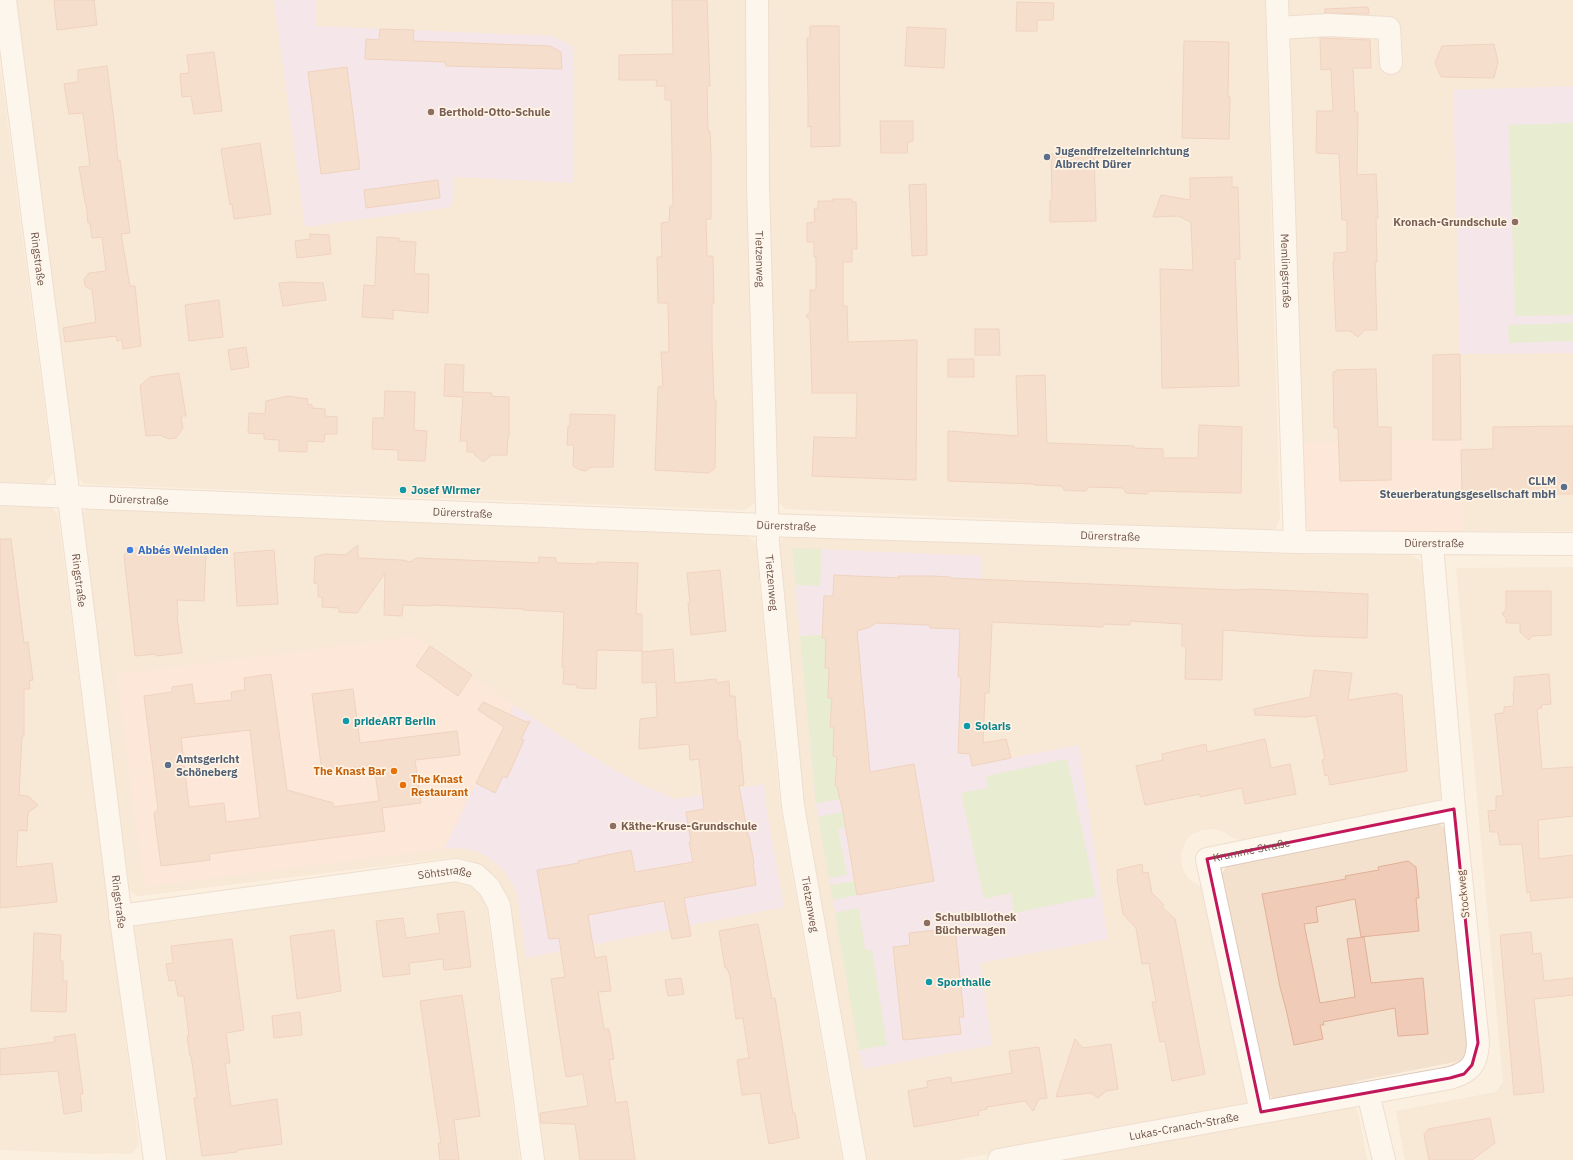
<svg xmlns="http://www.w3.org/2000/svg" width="1573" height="1160" font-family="'IBM Plex Sans',sans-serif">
	<rect width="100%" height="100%" fill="#fbefdf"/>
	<path fill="#f3e0cd" d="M15 0H747L755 502 748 508 744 510 85 484 77 477Z
		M765 0H1265L1280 519 1276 528 1268 531 785 509 776 499Z
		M1289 0H1573V531H1463L1461 440 1302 443Z
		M0 64 53 473 45 484 0 482Z
		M0 504 49 506 58 514 139 1145 131 1154 111 1153 103 1154 0 1150Z
		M87 508 747 534 755 543 756 545 780 804 842 1160H542L507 898 502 887 494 875 474 862 461 858H448L139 896H136L130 891 81 516Z
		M786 535 1323 555 1408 554 1415 557 1420 561 1423 569 1439 745 1442 797 1438 801 1432 804 1243 842 1231 837 1224 832 1215 829 1202 830 1191 835 1187 839 1181 853 1182 866 1184 872 1190 880 1203 888 1247 1096 1245 1105 1243 1107 956 1160H865L804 813 779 546 781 541Z
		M1573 567V1160H1405L1396 1111 1496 1092 1503 1082 1456 568Z
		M1439 823 1446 830 1467 1046 1465 1055 1459 1061 1455 1062 1358 1081 1347 1087 1274 1100 1267 1091 1222 873 1227 866Z
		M454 880 471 885 481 895 487 909 520 1160H164L134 928 139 920Z
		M1353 1105 1358 1112 1367 1160H1046Z"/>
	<path fill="#fcddd2" d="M1378 440H1461L1463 531 1315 532 1309 530 1305 525 1302 443Z
		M415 636 514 705 444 849 144 887 116 674Z"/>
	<path fill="#ecdcf7" d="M274 0H316V26L552 36 573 46 574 183 454 177 452 207 305 227Z
		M1573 86V353L1460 354 1453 90Z
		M792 548 982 556 974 765 1079 745 1108 939 980 963 992 1045 863 1069 815 798Z
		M514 705 588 754 636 782 675 799 764 784 766 805 784 907 526 958 517 893 505 872 488 857 476 851 461 848 444 849Z"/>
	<path fill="#d1e8be" d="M1573 123V315L1515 316 1509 125Z
		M1573 323V341L1509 343 1508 325Z
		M792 548 822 549 820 586 796 585Z
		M822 635V638H826L825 668H829L828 697 832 698 830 727H834L833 756 837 757 835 786 840 787 841 799 816 803 800 636Z
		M1067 759 1096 896 1015 913 1010 893 984 899 961 793 988 788 986 776Z
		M843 812 845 828 838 829 847 875 829 878 818 817Z
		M855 881 857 895 833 900 830 885Z
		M859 908 865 950H872L887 1045 859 1050 835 913Z"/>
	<path fill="#f0cbb7" stroke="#e2b098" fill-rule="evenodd" d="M54 0H94L97 25 57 30Z
		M672 0H707L710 86H707L708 131H710L711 153V219H706L707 256H713L714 303H712V344L714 400H716L715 468 709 473 655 470 658 387 663 386 661 352H669L668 303H658L657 257H662L661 223 669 222 670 206H673L671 100H665V86H656L657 80H619V55L673 54Z
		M1017 2 1054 3 1053 20H1037V31H1016Z
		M1368 7 1369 14 1325 13V9Z
		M810 26H839L840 146 811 147V126L808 127V102L807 38H810Z
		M907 27 946 29 944 68 905 66Z
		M380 29 414 30 413 41 550 46 561 52 562 69 446 66 445 62 365 59 366 39 379 40Z
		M1320 38 1370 40 1371 68H1353L1355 112H1358L1357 175 1376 174 1378 218H1376L1377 262H1375L1377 330H1365L1358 337 1350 331H1336L1333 262H1334V253L1347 252V220H1342L1339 154 1316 153 1317 111H1333L1331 69 1321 70Z
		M1184 41 1229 42 1228 97H1230L1229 139 1182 138Z
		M1494 44 1498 62 1494 78 1441 77 1435 63 1442 46Z
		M214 52 222 111 194 114 191 96 182 97 180 74 189 73 187 55Z
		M107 66 114 121 118 161 120 160 130 233 121 234 130 286H135L141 346 123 349 122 340 117 341 116 336 65 342 63 328 96 322 92 290 85 286 84 279 89 273 106 271 102 237 92 238 90 223H88L86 203H85L83 190 79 167 90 166 83 113 69 114 64 84 78 82V70Z
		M347 67 360 169 321 174 308 72Z
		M880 121H913V141L908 142 907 153H881Z
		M260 143 271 214 234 219 232 204 230 205 221 149Z
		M1094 153 1096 221 1050 222V200H1052L1051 154Z
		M1232 177V187H1238L1240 259H1235L1239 386 1162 388 1160 269 1193 270 1191 222 1178 216 1153 217 1161 195 1190 200V178Z
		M438 180 440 198 366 208 364 190Z
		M926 184 927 255 912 256 909 185Z
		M833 199H852V202H856L857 249H852V262H843V306H847L848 342 917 340 916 480 812 476 814 437 856 438 857 393H812L810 320 806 316 810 312V290H816V257H814V242H807V223L815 222 814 209 818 208V201H833Z
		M310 234 329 235 331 254 297 258 295 241 310 239Z
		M377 237 399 238V241L416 242 414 274H429L428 313 393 310V319L362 317 364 285 375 286Z
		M290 282 323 283 326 300 283 306 279 283Z
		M219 300 223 337 189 341 185 305Z
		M975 329H999L1000 355H975Z
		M246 347 249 367 231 370 228 350Z
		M1460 354 1461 440H1433V355Z
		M948 359H974V377H948Z
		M445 364 464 365 463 392 492 393 491 396 509 397V437H508L507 455H492L483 462 474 454 475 452H467V441H460L463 397 444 396Z
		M1376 369 1378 427H1391V480L1340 481 1338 428H1334L1333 372H1336V370Z
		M179 373 186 416H181L183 428 176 438 169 439 160 435 146 436 140 386 150 377Z
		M1045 375 1047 443 1134 446V448L1163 449V458H1198L1199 425 1242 427 1241 493 1149 491 1147 494 1126 493 1123 488 1089 487 1086 491H1079L1064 490 1062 486 1034 485V484L948 481V431L1018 436 1016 376Z
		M385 391 415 392 414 430 427 431 425 461 398 460V450L372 449 373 418H384Z
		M288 396 308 399 307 404 312 405V408L325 409V416L337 417V434H325L324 442 307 441V452L279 451V440L264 439V434L248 433 249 413 265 414 266 401Z
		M570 414 615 415 613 467H591L586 471 580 470 573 466 574 445H567L568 426H570Z
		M1573 426V494H1462L1461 450 1493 449V427Z
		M0 539H11L24 643 28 642 33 680 29 681 30 689H24V736H22L19 795 28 796 38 805 28 813 27 831 18 830 16 867 52 863 57 902 0 908Z
		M358 545V558L402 560 410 562 416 558 539 563V557L556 558V563L597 564V562L638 563 636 614H642V651L597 650 596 689 577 688V685L563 684 564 667H562L564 612 523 610 524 609 431 605V606L403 605 402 616 384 615 385 573 357 613 339 612V608L322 607V597H318V584L314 583 315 557 324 554 345 555Z
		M174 546 203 548V555H206L204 601 177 600 178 616 177 617 182 653 156 656V654L135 656 124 555 130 548 172 549 173 547Z
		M274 550 278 604 237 606 234 553Z
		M720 570 726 631 691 635 688 603H690L687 573Z
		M834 575 899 578 898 576H932L950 577V578L1235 590 1254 589 1368 594 1367 638 1309 636 1223 630 1222 680 1185 679 1186 646H1182V624L1130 621V625L1103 624V627L992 622 989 693H985L983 743 1006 739 1011 758 972 766 970 754 958 753 961 677H958L960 629 930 628V625L876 623 870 627 857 631 870 772 914 764 934 881 857 895 843 812 837 786H835L837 757 833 756 834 727H830L832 698H828L829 668H825L826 638H822L824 596H833Z
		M1506 591H1551V635L1532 636 1529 640 1520 632V623H1506V618L1502 614 1506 609Z
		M430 646 472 675 458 696 416 666Z
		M673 649 675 683 716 679 717 683 729 681 730 696H735L738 741H740L744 785 739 786 748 836H749L754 863 753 864 756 885 684 898 691 936 672 939 664 901 588 915 595 958 606 956 611 991 598 992 604 1029H609L614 1059 609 1060 616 1103 627 1101 635 1160H580L575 1124 541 1123 540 1113 588 1106 583 1074 566 1077 551 979 565 977 559 938 549 939 537 870 579 863 578 861 631 850 635 872 693 862 689 842H691L686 812 704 809 699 759 690 760 689 744 639 749 640 719 657 717 656 682 642 683V652Z
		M1314 670 1352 673 1348 700 1398 693V695H1402L1407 771 1330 785 1328 775 1325 776 1322 760 1325 759 1316 715 1306 717 1255 715 1254 709 1310 697Z
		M271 674 287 790 333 803V807L379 801 374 765 322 772 312 694 353 689 360 743 457 731 460 755 415 760 421 803 382 808 385 831 209 854 210 860 161 866 154 813 158 809 144 696 172 692V687L192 684 195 704 232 700 231 692 245 690 244 678ZM250 730 260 818 226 822 224 803 189 807 181 738Z
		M1549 674 1551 704 1541 705 1542 708 1537 709 1542 769 1573 767V816L1538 820 1539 859 1573 855V897L1531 901 1530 892 1527 893 1522 844 1500 845 1498 832H1490L1488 811 1496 810V796H1503L1495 714 1504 713V707L1514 706 1513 692H1514V677Z
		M483 702 526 722 530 721 521 739 524 740 507 778 503 776 495 793 476 783 504 727 478 710Z
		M1265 739 1271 768 1290 764 1296 794 1245 804 1242 788 1200 797V794L1145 805 1136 766 1163 760 1162 754 1206 744 1207 752Z
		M1408 861 1416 867 1419 898H1416L1419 931 1361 937 1355 899 1316 907 1318 922 1304 924 1320 1003 1355 997 1347 939 1364 937 1371 983 1423 978 1428 1034 1398 1036 1395 1008 1323 1022 1324 1025H1320L1323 1039 1294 1045 1286 1009 1280 987 1262 894 1346 879 1345 876 1379 870 1378 867Z
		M1142 864 1143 873 1148 872 1152 893 1164 905 1162 907 1175 919 1205 1074 1172 1081 1165 1041 1160 1042 1152 1002H1156L1149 963 1142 964 1136 928 1123 914 1117 878H1118L1117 870Z
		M464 911 471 967 444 970 443 959 409 963 410 974 383 977 376 921 403 918 406 938 440 933 437 914Z
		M758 924 772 999 775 998 793 1113H795L799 1138 769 1144 760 1093 742 1095 737 1060 749 1058 743 1018 736 1019 730 976 727 968H725L719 931Z
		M955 928 964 1017H959L961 1034 903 1040 893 947 910 945 909 933Z
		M334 930 341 991 297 999 290 936Z
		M1531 932 1533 954 1541 953 1544 981 1573 978V995L1534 999 1544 1092 1514 1095 1500 935Z
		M34 933 61 935 60 961H63V981H67L66 1012 31 1011Z
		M232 939 244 1030 226 1033 230 1063H225L231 1106 277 1099 282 1144 237 1150V1152L202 1156 194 1098 197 1097 191 1056H190L187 1036H189L184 996H178L175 980 169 981 166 964 173 963 171 946Z
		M681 978 684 994 668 996 665 980Z
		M462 995 480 1116 454 1120 459 1160H440L438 1143H441L420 1001Z
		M300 1012 302 1035 274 1038 272 1016Z
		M75 1034 83 1094H80L82 1111 64 1114 58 1071 0 1075V1049L55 1042 54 1037Z
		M1075 1039 1083 1048 1111 1044 1118 1089 1106 1091 1098 1098 1091 1093 1056 1097Z
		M1039 1047 1047 1098 1039 1099 1033 1111 1025 1101 987 1107V1109L978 1111 979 1115 914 1127 908 1091 928 1087 927 1081 951 1077 952 1083 1012 1073 1009 1051Z
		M1490 1118 1495 1143 1472 1160H1429L1424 1135 1428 1129Z"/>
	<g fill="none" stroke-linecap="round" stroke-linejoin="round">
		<g stroke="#dfcabb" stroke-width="24">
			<g id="minor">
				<path id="s1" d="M5 0 71 514 122 927 155 1160"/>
				<path id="s2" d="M757 0 758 186 768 543 793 806 855 1160"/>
				<path id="s3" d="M1277 0 1295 542"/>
				<path d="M1278 28 1328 25 1389 28 1391 63"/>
				<path id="s4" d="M0 494 766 525 1295 542 1573 544"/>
				<path id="s5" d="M120 916 456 870 476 875 489 887 499 905 533 1160"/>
				<path d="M1368 1093 1384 1160"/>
				<path id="s6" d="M1261 1112 1207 859 1454 809"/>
				<path id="s7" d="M999 1160 1450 1078C1470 1072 1477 1065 1478 1043L1454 809 1432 544"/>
			</g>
		</g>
		<use href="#minor" stroke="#fff" stroke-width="22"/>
	</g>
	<path d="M0 0H1573V1160H0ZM1454 809 1478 1043 1472 1065 1464 1074 1450 1078 1261 1112 1207 859Z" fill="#fbefdf" fill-opacity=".55" fill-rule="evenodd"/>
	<path fill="none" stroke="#c2185b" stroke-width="3" stroke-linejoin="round" d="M1454 809 1478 1043 1472 1065 1464 1074 1450 1078 1261 1112 1207 859Z"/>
	<g fill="#8d6e63" stroke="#fff3e4" stroke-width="1.5">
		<circle cx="431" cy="112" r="4"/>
		<circle cx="1515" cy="222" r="4"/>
		<circle cx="613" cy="826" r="4"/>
		<circle cx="927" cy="923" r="4"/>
	</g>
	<g fill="#5c6f8a" stroke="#fff3e4" stroke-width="1.5">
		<circle cx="1047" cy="157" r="4"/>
		<circle cx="1564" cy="487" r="4"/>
		<circle cx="168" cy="765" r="4"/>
	</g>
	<g fill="#0f9aa8" stroke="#fff3e4" stroke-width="1.5">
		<circle cx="403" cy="490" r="4"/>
		<circle cx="346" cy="721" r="4"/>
		<circle cx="967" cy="726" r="4"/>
		<circle cx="929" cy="982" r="4"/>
	</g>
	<circle fill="#3f7fe0" stroke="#fff3e4" stroke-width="1.5" cx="130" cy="550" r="4"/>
	<g fill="#e8710a" stroke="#fff3e4" stroke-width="1.5">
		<circle cx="394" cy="771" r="4"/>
		<circle cx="403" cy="785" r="4"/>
	</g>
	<g text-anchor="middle" stroke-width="3.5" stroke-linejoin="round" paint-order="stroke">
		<g font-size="11" font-weight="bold" fill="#785e54" stroke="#fff3e4" text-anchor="start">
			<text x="439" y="116">Berthold-Otto-Schule</text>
			<text x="1507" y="226" text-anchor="end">Kronach-Grundschule</text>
			<text x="621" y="830">Käthe-Kruse-Grundschule</text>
			<text x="935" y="921">Schulbibliothek<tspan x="935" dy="13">Bücherwagen</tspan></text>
		</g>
		<g font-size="11" font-weight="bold" fill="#4e5e75" stroke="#fff3e4" text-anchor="start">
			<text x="1055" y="155">Jugendfreizeiteinrichtung<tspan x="1055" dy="13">Albrecht Dürer</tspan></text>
			<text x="1556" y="485" text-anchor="end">CLLM<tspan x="1556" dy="13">Steuerberatungsgesellschaft mbH</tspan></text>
			<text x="176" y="763">Amtsgericht<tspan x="176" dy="13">Schöneberg</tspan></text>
		</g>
		<g font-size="11" fill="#705448" stroke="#fff3e4">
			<text dy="4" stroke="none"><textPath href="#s1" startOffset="261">Ringstraße</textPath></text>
			<text dy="4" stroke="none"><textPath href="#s2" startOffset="259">Tietzenweg</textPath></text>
			<text dy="4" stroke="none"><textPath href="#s3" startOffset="271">Memlingstraße</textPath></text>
			<text dy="4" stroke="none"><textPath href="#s4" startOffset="139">Dürerstraße</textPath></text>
			<text dy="4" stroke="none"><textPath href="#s4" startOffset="463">Dürerstraße</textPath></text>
			<text dy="4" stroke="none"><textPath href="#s4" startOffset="787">Dürerstraße</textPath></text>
			<text dy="4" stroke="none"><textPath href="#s4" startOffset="1111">Dürerstraße</textPath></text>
			<text dy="4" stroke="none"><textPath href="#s4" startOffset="1435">Dürerstraße</textPath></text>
			<text dy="4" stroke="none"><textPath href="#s1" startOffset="585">Ringstraße</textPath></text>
			<text dy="4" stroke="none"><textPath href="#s2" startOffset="583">Tietzenweg</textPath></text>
			<text dy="4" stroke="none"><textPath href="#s6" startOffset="304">Krumme Straße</textPath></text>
			<text dy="4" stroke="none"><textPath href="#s5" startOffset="328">Söhtstraße</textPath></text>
			<text transform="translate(1463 894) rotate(-96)" y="4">Stockweg</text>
			<text dy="4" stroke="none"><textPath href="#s1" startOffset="909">Ringstraße</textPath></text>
			<text dy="4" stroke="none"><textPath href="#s2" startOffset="907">Tietzenweg</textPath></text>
			<text dy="4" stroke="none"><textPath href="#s7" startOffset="188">Lukas-Cranach-Straße</textPath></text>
		</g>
		<g font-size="11" font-weight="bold" fill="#0d838f" stroke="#fff3e4" text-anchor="start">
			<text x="411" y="494">Josef Wirmer</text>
			<text x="354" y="725">prideART Berlin</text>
			<text x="975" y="730">Solaris</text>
			<text x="937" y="986">Sporthalle</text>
		</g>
		<g font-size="11" font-weight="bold" fill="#366cbe" stroke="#fff3e4" text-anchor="start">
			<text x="138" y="554">Abbés Weinladen</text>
		</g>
		<g font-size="11" font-weight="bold" fill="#c56008" stroke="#fff3e4" text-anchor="end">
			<text x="386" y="775">The Knast Bar</text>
			<text x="411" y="783" text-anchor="start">The Knast<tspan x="411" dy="13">Restaurant</tspan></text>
		</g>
	</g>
</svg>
